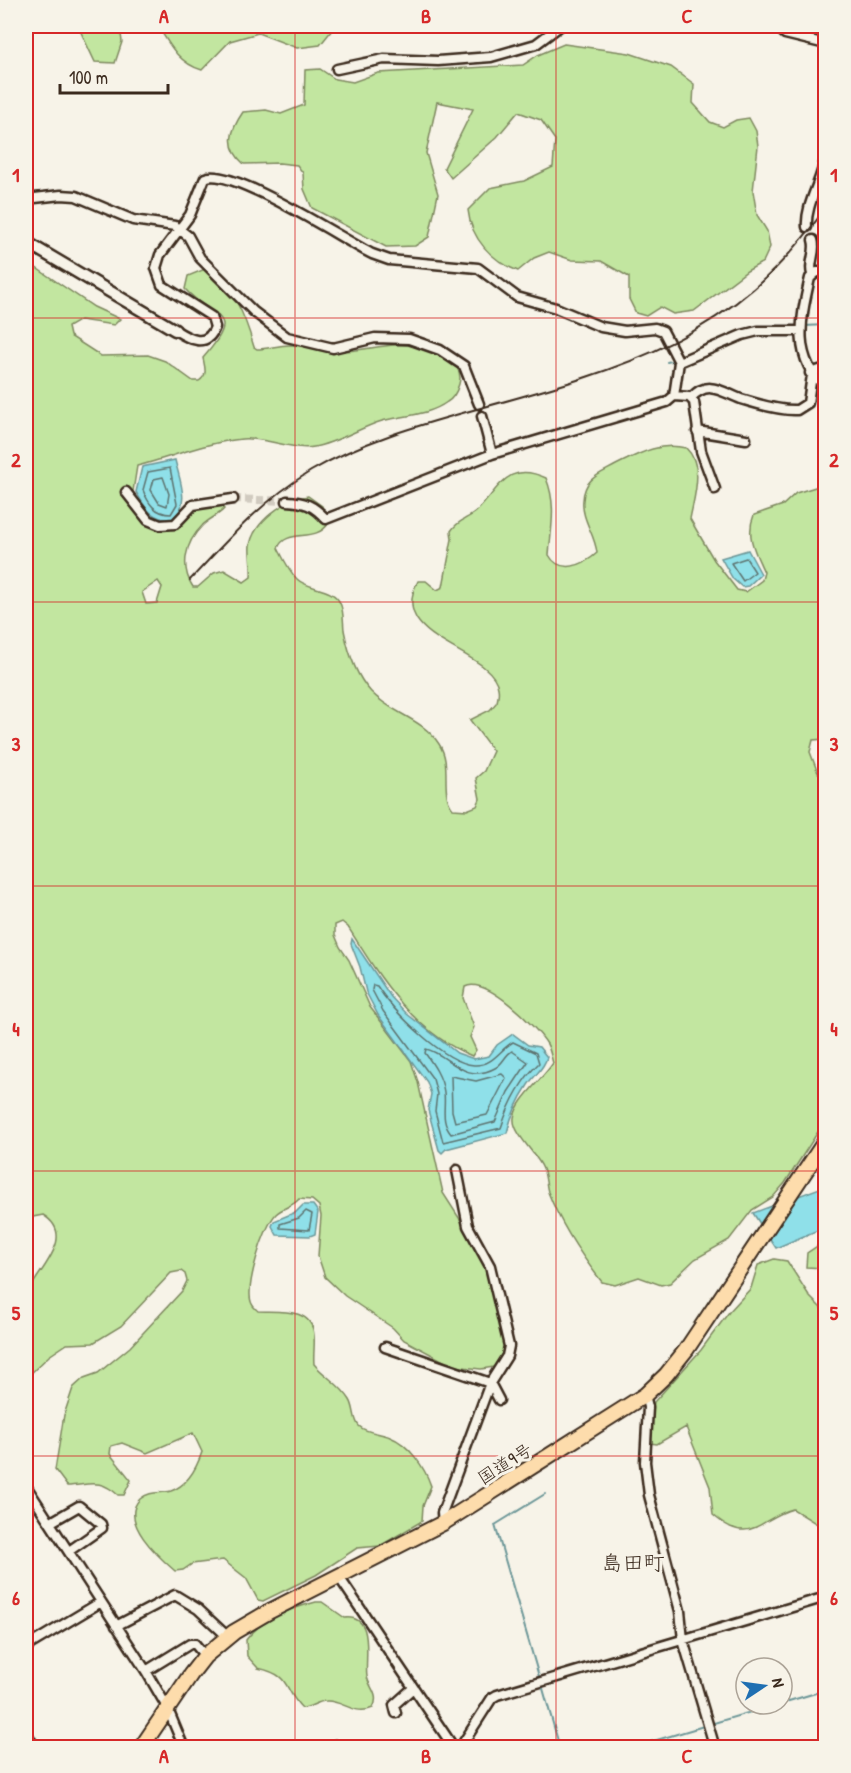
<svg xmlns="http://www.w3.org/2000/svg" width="851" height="1773" font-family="'Patrick Hand','Klee One',sans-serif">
	<rect width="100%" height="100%" fill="#f7f3e8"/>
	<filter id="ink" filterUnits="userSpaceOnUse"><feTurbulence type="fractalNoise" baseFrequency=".0167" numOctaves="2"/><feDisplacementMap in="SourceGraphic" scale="12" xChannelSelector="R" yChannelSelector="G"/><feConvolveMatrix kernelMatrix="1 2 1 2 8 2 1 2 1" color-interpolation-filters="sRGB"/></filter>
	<g filter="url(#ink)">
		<path fill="#c2e6a0" stroke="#7e885f" stroke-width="1.5" fill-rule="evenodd" d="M78 26H120L122 42 115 63 95 62Z
			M158 26H342L332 30 320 45 297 48 258 33 230 41 202 70C179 63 170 46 158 26Z
			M564 44 629 53 671 67 694 84 693 103 710 122 723 127 736 120 749 118 756 131 758 146 753 191 757 215 767 231 770 247 763 262 747 271 694 311 673 314 660 307 646 316 636 313 629 299V277L601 261 572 260 549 252 534 258 518 271C492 261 471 239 468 210L490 188 524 181 553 167 555 140 541 120 518 112 497 137 451 178 444 168 473 109 437 102 426 153 438 194 429 237 415 246 386 247 312 208 304 189 303 173 297 165 279 163 244 164C225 147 230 131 243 112L266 110 281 114 304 105 305 70 320 69 335 79 353 82 378 73 523 65 538 55Z
			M26 261 94 307 120 319 114 325 80 320 68 327 70 336 101 356 148 355 165 361 193 381H199C208 375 205 368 203 358 244 311 214 321 185 289L188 276 205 269C234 286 245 316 254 347L257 349C269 349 280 344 293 345 310 345 322 352 342 351 371 350 392 341 423 347 440 351 465 363 459 384 457 391 454 398 447 402 428 416 404 415 382 421 359 428 337 443 314 447 295 451 266 437 242 439 207 442 172 457 137 466L131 504 151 526 169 530 179 525 193 511 222 504 224 509C218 516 208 519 202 526 185 543 180 567 193 587H198L214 573 224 570 244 582 251 577C252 567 249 555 250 545 254 522 286 498 308 496L322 506 328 524C316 543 286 528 278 548 283 558 289 571 297 579 308 590 333 587 340 603 344 611 343 622 344 630 348 651 356 676 371 692 392 714 422 718 439 744 453 765 439 792 453 809L467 810 477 806 480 799 476 778 484 771 493 751 470 720 490 710 497 702C498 698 499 692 498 688 493 649 385 641 418 581H426L437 590 443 587 452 539 451 531C458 520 468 519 477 511 499 489 507 460 546 478 557 505 551 528 549 555 560 575 584 565 597 553 595 534 581 519 583 500 584 478 600 474 616 465 640 453 658 442 686 448 705 466 694 497 690 519L714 560 737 590 746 592 762 580 764 572C756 554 745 536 754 515L783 505 796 493 825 484V739L813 740 810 752 818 773 826 776 825 1121 785 1183 773 1197 752 1210 729 1240 695 1259 670 1283 661 1285 639 1277 615 1285 602 1282C580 1254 561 1225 548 1192 546 1185 546 1176 543 1169 538 1155 512 1133 514 1118 516 1100 543 1079 553 1063 551 1057 550 1049 547 1044 536 1026 486 976 465 987L463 998 474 1027 470 1037 476 1050 472 1056C413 1032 380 978 348 927L342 922 335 925V935L340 947 349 960 370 1007 411 1061 418 1082 443 1193 481 1252 494 1287 506 1337 503 1361 494 1367 481 1369 453 1366 404 1340 393 1328 345 1296 325 1277 318 1256 321 1216 319 1206 312 1200 299 1199C292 1207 283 1207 276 1214 264 1226 244 1289 252 1304 253 1307 256 1309 258 1311 279 1312 312 1307 314 1335 315 1345 313 1355 314 1364 326 1378 340 1384 350 1400 355 1408 353 1419 359 1426 366 1433 381 1433 390 1437 409 1444 425 1468 431 1486L423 1506 422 1521 380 1546 357 1548 316 1575 263 1601 258 1600 246 1578 223 1560 192 1564 183 1570 175 1571C160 1558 118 1521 140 1499 150 1490 161 1494 171 1491 188 1485 197 1467 202 1452L193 1433 147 1453 122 1443 111 1446 110 1454 131 1480 124 1495H118C99 1478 90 1485 67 1486L55 1470 64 1415 73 1388 84 1378 98 1373 130 1347 182 1291 187 1281 185 1274 181 1271 171 1273 121 1326 93 1343 67 1344 49 1356 26 1378C26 1357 21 1319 26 1299 31 1275 81 1238 43 1215L33 1217 26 1224ZM158 581 162 587 157 603 146 604 142 592Z
			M825 1241V1268L806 1267 807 1253Z
			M774 1259 787 1261 810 1297 825 1312V1529L793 1509C759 1518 751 1548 713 1515L710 1487 686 1427 657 1444 650 1443 649 1439 654 1402 701 1350 729 1312 751 1288 758 1265Z
			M316 1602H322L345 1618C376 1615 364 1659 367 1677 370 1689 380 1695 373 1708 353 1716 343 1700 326 1701 317 1701 311 1708 302 1708 282 1688 293 1676 258 1668L247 1656 246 1640C261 1619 292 1608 316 1602Z"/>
		<path fill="#8fe0e9" stroke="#6d9798" stroke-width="1.5" d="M175 460C180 482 191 504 172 520 151 519 146 509 136 492L142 467Z
			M748 550 761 574 748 586 742 587 733 579 721 558Z
			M352 939 391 997 407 1014 457 1053 474 1059 489 1056 497 1045 513 1034 528 1045 539 1047 547 1057C544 1069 535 1074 528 1085 518 1100 511 1115 507 1133L446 1149 442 1153 439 1150 428 1110 431 1094 427 1082 378 1015 366 992 360 967 351 944Z
			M825 1186V1227L776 1248 753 1213Z
			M303 1205H313L318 1212 315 1234 310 1236 277 1235 272 1226 274 1221 296 1212Z"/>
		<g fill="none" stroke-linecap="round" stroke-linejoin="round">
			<path stroke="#5d736f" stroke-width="1.5" d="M170 468 177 504 171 514C155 514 148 503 143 490L148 472Z
				M163 477 169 494 167 506 159 503 151 490 154 479Z
				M746 558 755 572 743 581 731 563Z
				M373 985 377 986C392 1010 444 1063 474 1065 493 1066 499 1050 513 1042L536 1053 539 1063C520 1081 509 1104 501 1128L443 1142 435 1111 437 1094 433 1079 383 1011 372 990Z
				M426 1049C449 1054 464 1085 495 1068 503 1064 505 1055 512 1051L528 1062 508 1092 495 1122 451 1134C440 1121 446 1107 444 1092 442 1077 433 1064 425 1053Z
				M502 1074 506 1078 487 1115 455 1122 452 1111 451 1076 476 1081Z
				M306 1211 312 1214 309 1230 280 1228V1224L299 1218Z"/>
			<path stroke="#6d9798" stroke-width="2" d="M804 326 826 325
				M771 327 799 326
				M706 346 739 332
				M667 362 676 360
				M690 1642 711 1636
				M540 1680 495 1525 545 1494
				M542 1685 560 1748
				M695 1696 710 1748
				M782 1703 826 1690
				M630 1748 778 1704"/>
			<path stroke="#d1cbc0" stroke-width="8" stroke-dasharray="8 4" stroke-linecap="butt" d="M233 499 287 501"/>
			<g stroke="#3b2a1e" stroke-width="13">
				<path id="minor" d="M776 26 785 34 826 44
					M337 69 384 59 438 61 491 57 536 44 560 26
					M26 199 61 195 76 196 133 220 175 226 188 236 200 258 254 312 287 337 333 348 375 338 409 339 440 350 464 366 479 404
					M807 227C805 204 823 180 826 154
					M826 272H817L810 278C801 318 791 358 826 388
					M812 274C808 263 817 252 813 240
					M175 330C189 339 207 349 215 327L212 317 162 285 156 268 160 255 190 215 205 178C229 165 344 240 372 254L389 260 478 268 517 297 556 308 601 327 625 331 655 328 663 331 679 362 674 396 667 402 492 454 326 519C313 505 305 502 287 501
					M679 362 742 335 758 331H801
					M810 373 826 368
					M674 396 689 397 694 402 701 451 715 489
					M691 398C708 379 722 392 741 399 757 404 781 411 797 410L808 403 812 375
					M482 416 492 454
					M697 431 746 439
					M126 492 148 520 160 525 175 524 193 505 233 499
					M385 1347 490 1383 499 1400
					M645 1395 648 1407 645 1462 649 1495 680 1611 683 1640 715 1748
					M26 1486 146 1671 167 1707 184 1748
					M53 1521 79 1506 101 1524 102 1528 69 1551
					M443 1523 442 1513 490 1383 507 1356 509 1346 490 1266 468 1226 457 1170
					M339 1577 454 1748
					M116 1626 175 1595 198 1609 228 1637
					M26 1647 101 1602
					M146 1671 190 1644H195L205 1656
					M396 1713 394 1705 413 1688
					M26 1732 35 1748
					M335 1745 340 1748
					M460 1748 492 1698 497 1695 826 1597"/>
			</g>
			<g stroke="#3b2a1e" stroke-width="15">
				<path id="tertiary" d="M26 242 175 330"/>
			</g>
			<g stroke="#3b2a1e" stroke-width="18">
				<path id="trunk" d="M141 1748 191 1674 205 1656 234 1632 270 1611 443 1523 645 1395 666 1375 686 1350 826 1140"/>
			</g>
			<use href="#minor" stroke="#f7f3e8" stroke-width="8"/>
			<use href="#tertiary" stroke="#f7f3e8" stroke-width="10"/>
			<use href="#trunk" stroke="#fddcac" stroke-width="14"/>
			<path stroke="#3b2a1e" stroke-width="2" d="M190 580C227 540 264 499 311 471 362 441 420 425 477 409 623 369 735 339 826 207"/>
		</g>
	</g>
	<path fill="none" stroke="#d62828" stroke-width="1.5" stroke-opacity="0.55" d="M295 26V1748M556 26V1748M26 318H826M26 602H826M26 886H826M26 1171H826M26 1456H826"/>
	<g text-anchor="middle" stroke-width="6" stroke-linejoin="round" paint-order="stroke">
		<g font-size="18" fill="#3b2a1e" stroke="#f7f3e8">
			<text transform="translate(505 1464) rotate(-32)" y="6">国道9号</text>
		</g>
		<g font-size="21" fill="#3b2a1e" stroke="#f7f3e8">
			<text x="633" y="1570">島田町</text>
		</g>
	</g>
	<rect width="851" height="1773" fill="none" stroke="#f7f3e8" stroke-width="66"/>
	<g transform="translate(764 1686) rotate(77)"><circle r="28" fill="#f7f3e8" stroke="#aca397" stroke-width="1.5"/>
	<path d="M0-4.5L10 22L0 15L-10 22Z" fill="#1f6fb2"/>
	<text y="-9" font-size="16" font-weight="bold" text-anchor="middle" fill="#3b2a1e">N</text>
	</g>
	<path d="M60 84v9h108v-9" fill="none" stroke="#3b2a1e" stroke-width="3"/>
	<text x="69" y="84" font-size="18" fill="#3b2a1e" stroke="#f7f3e8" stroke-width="4.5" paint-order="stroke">100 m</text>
	<rect x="33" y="33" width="785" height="1707" fill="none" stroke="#d62828" stroke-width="2"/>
	<g font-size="20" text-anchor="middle" font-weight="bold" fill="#d62828">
		<text x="164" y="23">A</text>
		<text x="426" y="23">B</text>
		<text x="687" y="23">C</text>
		<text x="16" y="182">1</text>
		<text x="834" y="182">1</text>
		<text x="16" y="467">2</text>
		<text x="834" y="467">2</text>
		<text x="16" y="751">3</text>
		<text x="834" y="751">3</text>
		<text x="16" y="1036">4</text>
		<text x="834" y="1036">4</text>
		<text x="16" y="1320">5</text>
		<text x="834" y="1320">5</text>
		<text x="16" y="1605">6</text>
		<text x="834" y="1605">6</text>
		<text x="164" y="1763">A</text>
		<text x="426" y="1763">B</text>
		<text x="687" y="1763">C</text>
	</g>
</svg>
